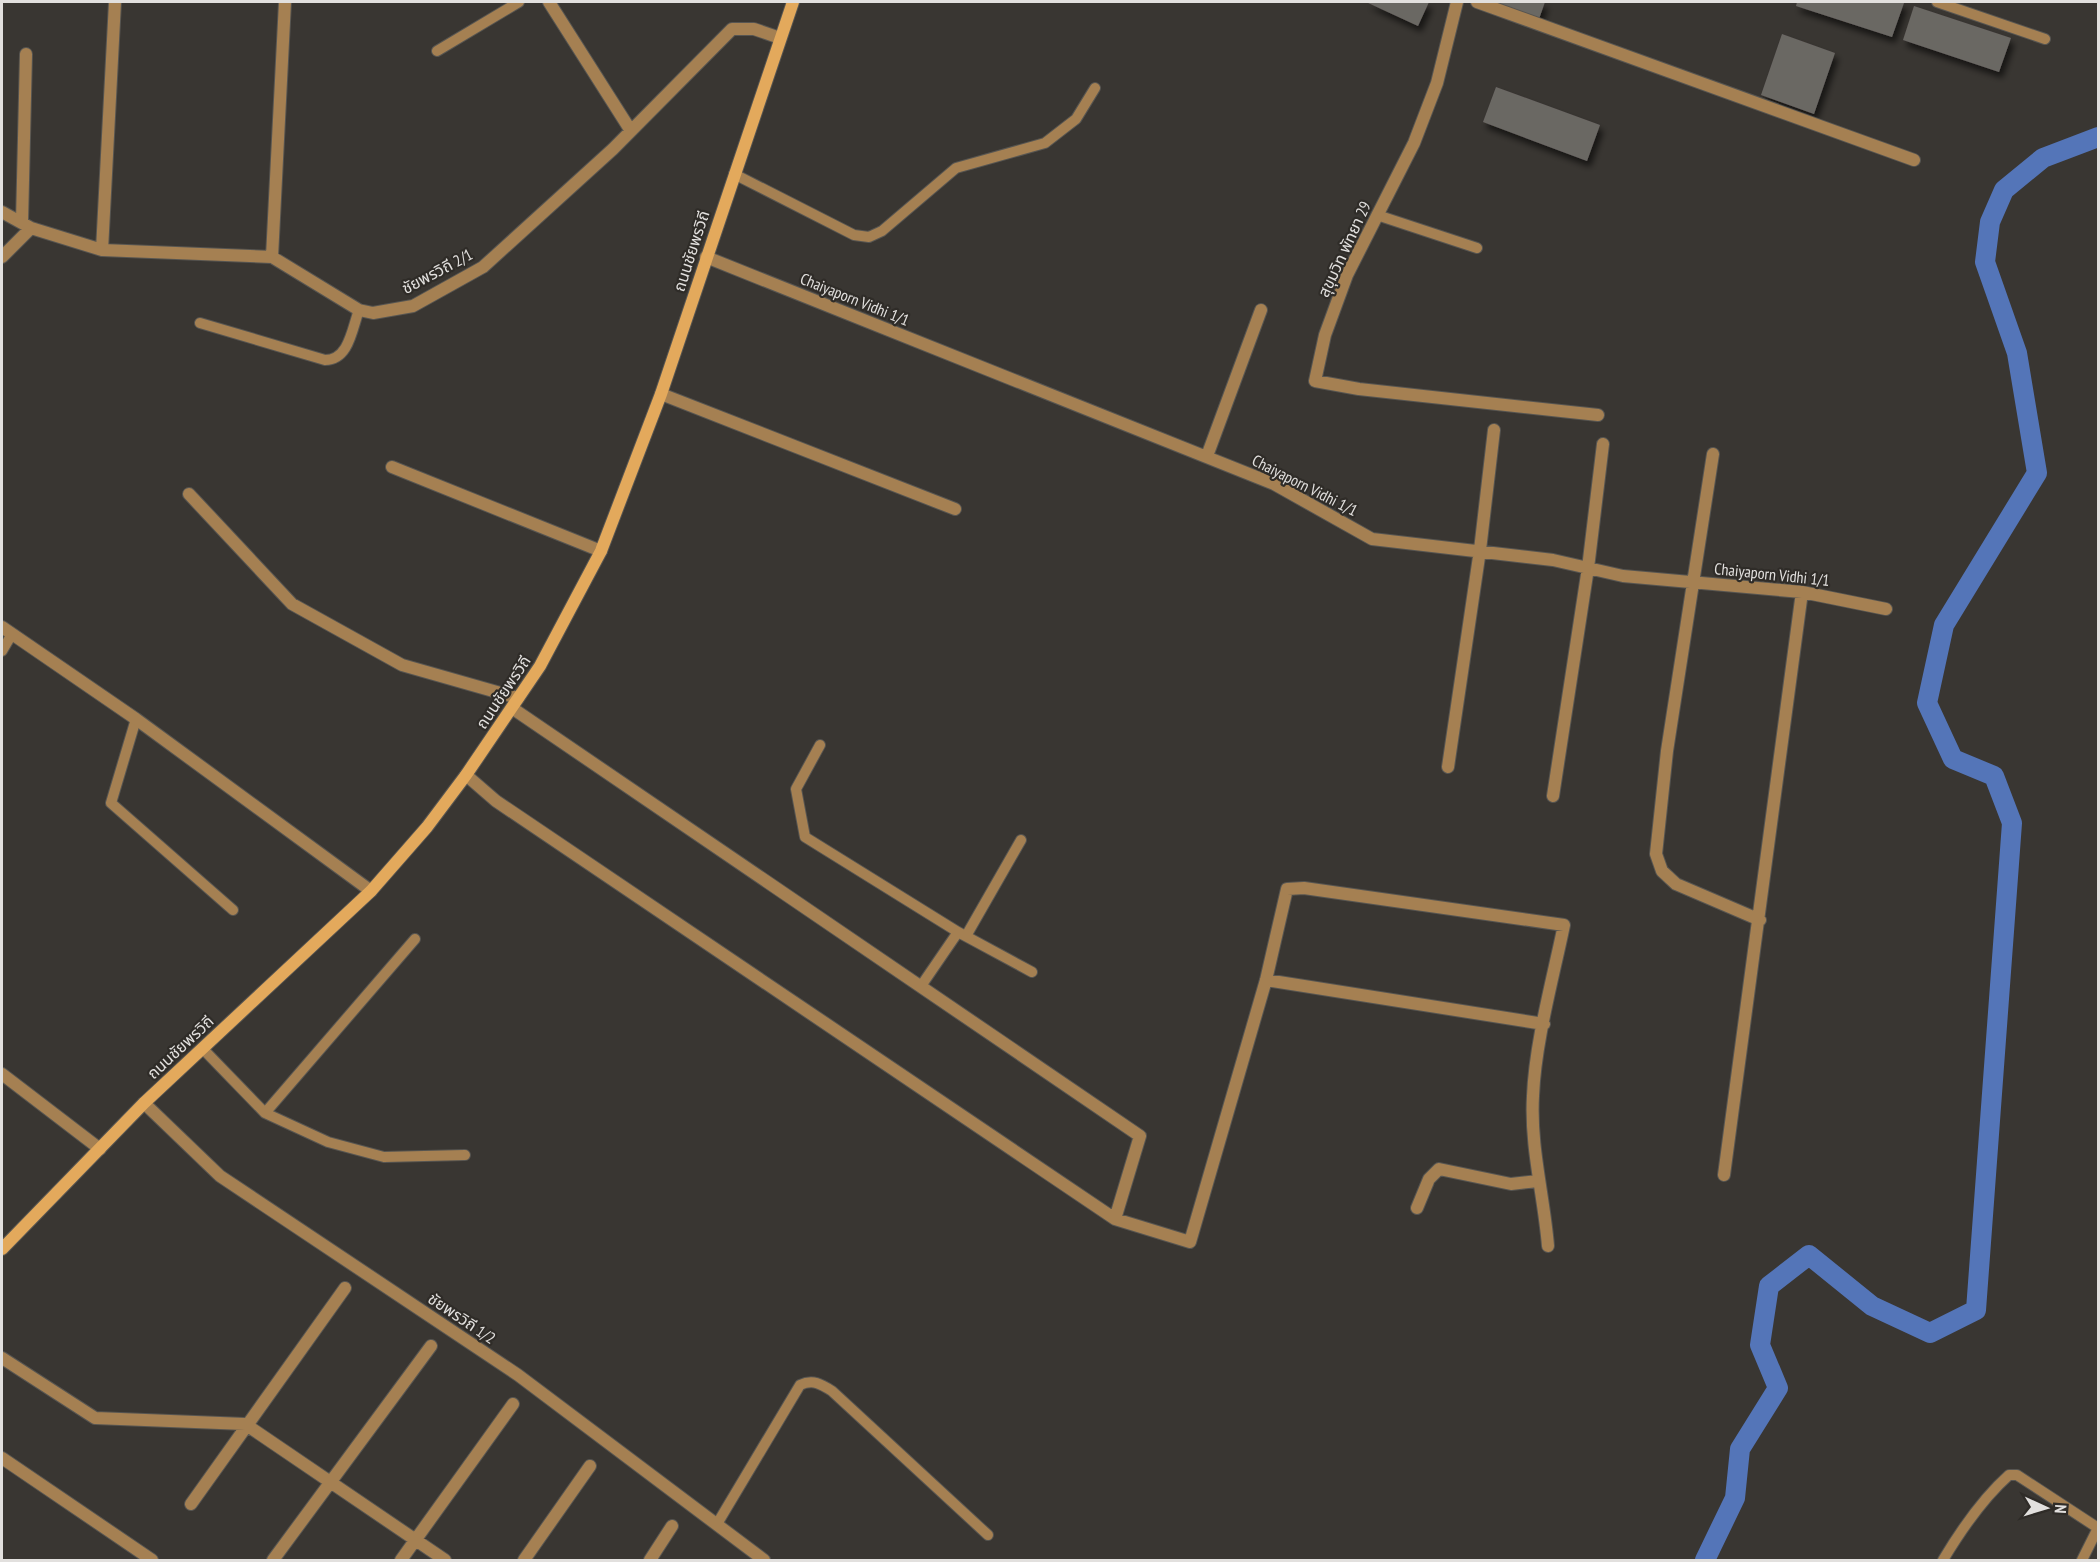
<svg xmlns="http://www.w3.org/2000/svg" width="2100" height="1562" font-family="'PT Sans Narrow','Noto Sans Thai',sans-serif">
	<defs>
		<filter id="shadow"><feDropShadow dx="3.5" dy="6" stdDeviation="3" flood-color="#0009"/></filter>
	</defs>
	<rect width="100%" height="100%" fill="#393632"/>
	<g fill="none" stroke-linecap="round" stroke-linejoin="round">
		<path stroke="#5475b8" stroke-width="20" d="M1705 1560 1735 1498 1740 1449 1778 1388 1760 1345 1769 1286 1809 1255 1872 1306 1930 1333 1976 1310 2012 823 1994 776 1953 759 1927 703 1944 625 2037 473 2017 353 1985 262 1990 222 2004 190 2043 158 2098 137"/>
	</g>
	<path fill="#6b6764" filter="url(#shadow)" d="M1366 2H1429L1418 26Z
		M1490 2H1545L1539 19Z
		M1797 2H1899L1904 3 1892 37 1796 6Z
		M1914 6 2011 38 1999 72 1903 40Z
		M1782 34 1835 53 1814 114 1761 95Z
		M1496 87 1600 125 1587 161 1483 122Z"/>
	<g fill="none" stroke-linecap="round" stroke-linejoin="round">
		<g stroke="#575551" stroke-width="12">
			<path id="lane" d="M1937 2 2045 39
				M437 51 519 2
				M734 174 854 235 869 237 882 231 956 168 1045 143 1076 119 1095 88
				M1377 215 1477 248
				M200 323 325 360C349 360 352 329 359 310
				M2 651 12 634
				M136 719 111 803 233 910
				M820 745 796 789 805 837 958 932 1032 972
				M966 936 1021 840
				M921 986 958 932
				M203 1049 265 1113 328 1142 384 1157 465 1155
				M265 1113 415 939
				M717 1524 800 1385C813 1379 821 1384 832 1391L988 1535
				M1943 1560C1961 1530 1982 1499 2009 1475H2017L2098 1528 2082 1560"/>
		</g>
		<g stroke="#575551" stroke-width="14">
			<path id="street" d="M549 2 631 131
				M1457 2 1437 83 1414 143 1347 275 1325 335 1315 381 1359 389 1598 415
				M1477 2 1914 160
				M2 212 31 228 102 250 272 257 359 310 373 313 413 306 483 267 613 149 732 29H754L780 38
				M22 222 26 54
				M102 250 115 2
				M2 257 31 228
				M272 257 285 2
				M706 257 1274 484 1372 539 1553 560 1623 576 1802 592 1886 609
				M661 394 955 509
				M1713 454 1667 751 1656 854 1662 871 1676 884 1760 920
				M1207 456 1261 310
				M392 467 601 551
				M189 494 292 604 402 665 518 698
				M2 627 136 719 371 891
				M512 708 1140 1136 1115 1219
				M1448 767 1480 550 1494 430
				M466 775 496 801 1115 1219 1190 1242 1266 980 1287 889 1304 888 1564 925C1553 978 1535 1043 1533 1096 1530 1147 1544 1196 1548 1246
				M1553 796 1588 568 1603 444
				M1266 980 1544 1024
				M2 1074 100 1149
				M144 1103 220 1176 518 1375 764 1560
				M1724 1175 1802 592
				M1417 1208 1429 1179 1439 1169 1511 1184 1538 1181
				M2 1358 95 1418 245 1424 445 1560
				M2 1458 152 1560
				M191 1504 345 1288
				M273 1560 431 1346
				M401 1560 513 1404
				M524 1560 590 1466
				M650 1560 672 1526"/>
		</g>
		<g stroke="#575551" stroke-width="14">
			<path id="secondary" d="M2 1249 144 1103 371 891 427 827 466 775 540 666 601 551 661 394 793 2"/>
		</g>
		<use href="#lane" stroke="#a58052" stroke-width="10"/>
		<use href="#street" stroke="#a58052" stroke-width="12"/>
		<use href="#secondary" stroke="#e3a95c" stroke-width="12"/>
	</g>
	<g text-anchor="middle" stroke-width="4.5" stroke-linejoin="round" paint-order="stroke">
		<g font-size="16" fill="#e2e0de" stroke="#2f2c28">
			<text transform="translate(1344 249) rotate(-65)" y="6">สุขุมวิท พัทยา 29</text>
			<text transform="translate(691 251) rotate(-72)" y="6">ถนนชัยพรวิถี</text>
			<text transform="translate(437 271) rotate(-28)" y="6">ชัยพรวิถี 2/1</text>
			<text transform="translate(855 299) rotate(22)" y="6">Chaiyaporn Vidhi 1/1</text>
			<text transform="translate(1305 485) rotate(27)" y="6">Chaiyaporn Vidhi 1/1</text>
			<text transform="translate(1772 574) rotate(6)" y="6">Chaiyaporn Vidhi 1/1</text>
			<text transform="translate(503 692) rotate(-56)" y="6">ถนนชัยพรวิถี</text>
			<text transform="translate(180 1047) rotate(-43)" y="6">ถนนชัยพรวิถี</text>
			<text transform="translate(462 1318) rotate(34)" y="6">ชัยพรวิถี 1/2</text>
		</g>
	</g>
	<rect width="2100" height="1562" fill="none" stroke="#e2e0de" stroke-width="6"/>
	<g transform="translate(2046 1508) rotate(94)" stroke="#2f2c28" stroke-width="4.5" paint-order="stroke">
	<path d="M0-4.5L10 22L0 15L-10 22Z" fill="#e2e0de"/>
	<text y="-9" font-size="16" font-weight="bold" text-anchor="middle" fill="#e2e0de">N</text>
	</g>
</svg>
